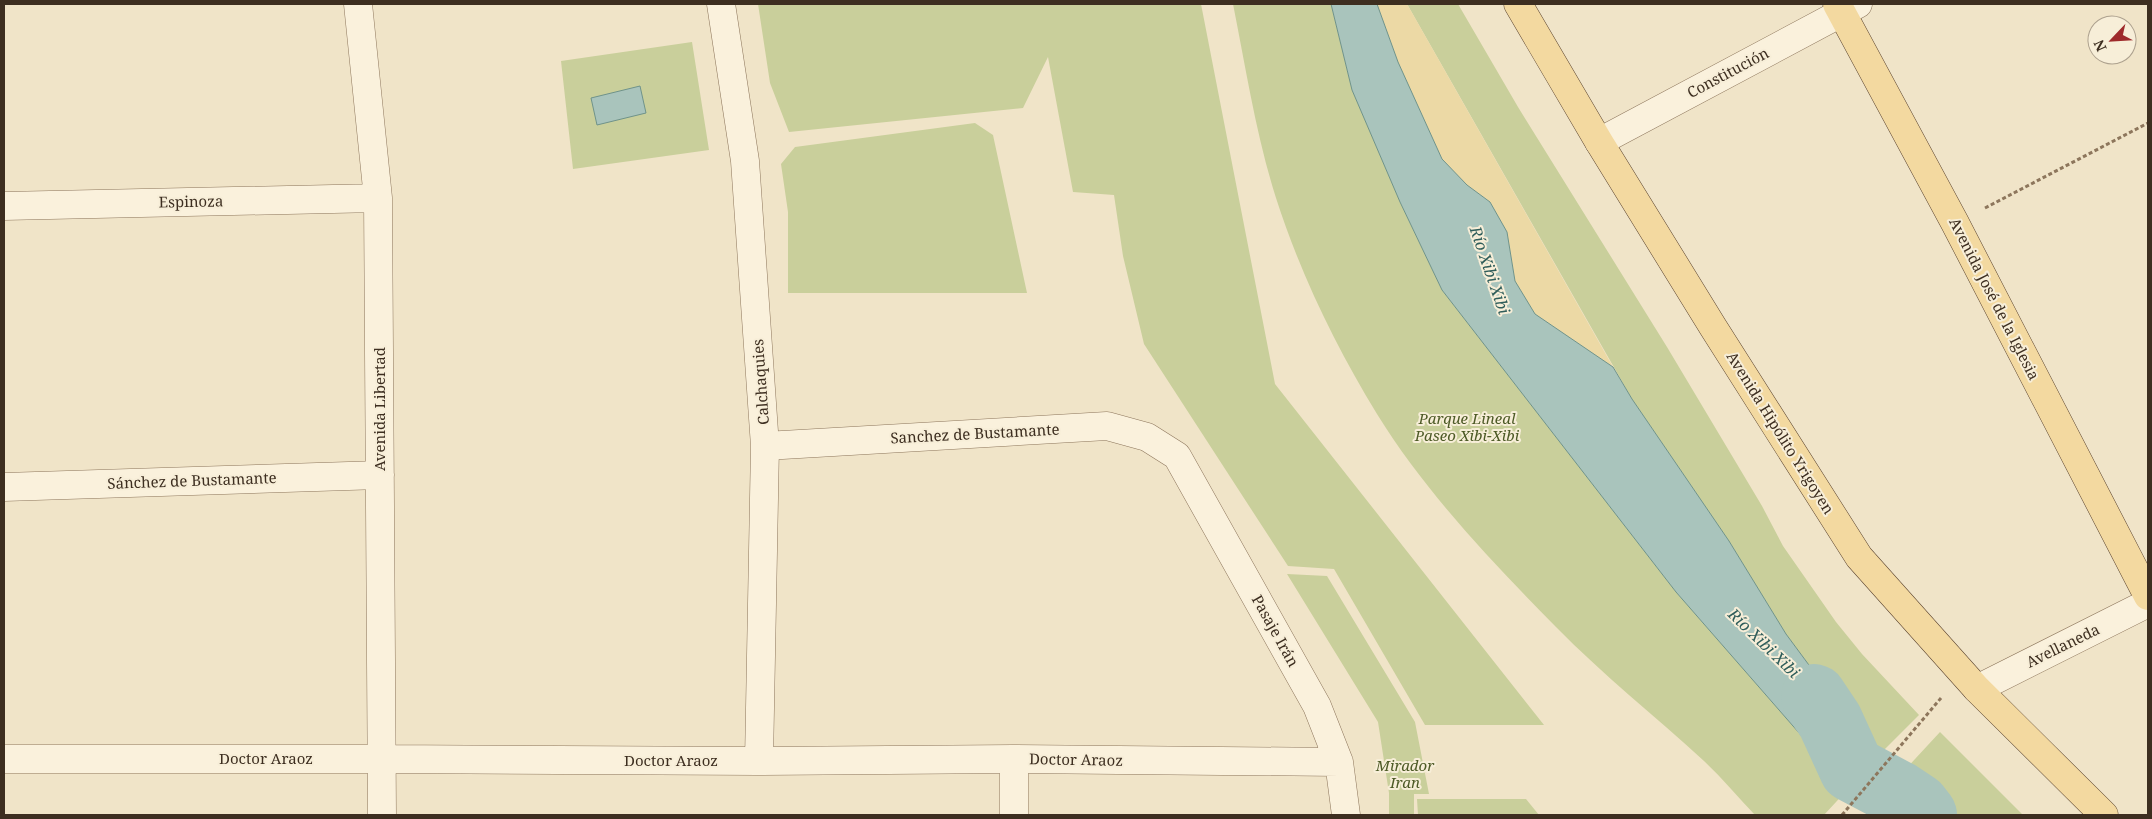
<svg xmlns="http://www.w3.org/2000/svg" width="2152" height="819" font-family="'Noto Serif',serif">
	<rect width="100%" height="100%" fill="#f0e4c8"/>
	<path fill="#c9cf9b" d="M758 4H1201L1275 384 1544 725H1425L1334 569 1288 566 1144 344 1123 256 1114 195 1073 192 1048 57 1023 108 789 132 770 83Z
		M1233 4H1331L1352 90 1400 202 1442 290 1676 592 1848 789 1824 815H1755C1738 797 1722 778 1704 761 1655 716 1603 675 1556 627 1492 562 1426 493 1377 414 1336 347 1300 273 1276 198 1256 135 1246 69 1233 4Z
		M1407 4H1458L1518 107 1667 347 1762 506 1783 546 1836 622 1862 654 1919 715 1877 757 1786 634 1729 541 1632 399Z
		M692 42 709 150 573 169 561 61Z
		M975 123 993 135 1027 293H788V212L781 164 795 147Z
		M1287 574 1327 576 1415 722 1429 794H1414V815H1389V793L1378 722Z
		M1940 732 2023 815H1956L1903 772Z
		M1417 799H1526L1539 815H1418Z"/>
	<path fill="#ecd9a5" d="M1377 4H1407L1613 367 1535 314 1515 281 1507 232 1490 202 1467 185 1442 159 1398 62Z"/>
	<path fill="#a9c4bc" stroke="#6f938a" d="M1331 4H1377L1398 62 1442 159 1467 185 1490 202 1507 232 1515 281 1535 314 1613 367 1632 399 1729 541 1786 634 1877 757 1848 789 1676 592 1442 290 1400 202 1352 90Z
		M640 86 646 113 597 125 591 98Z
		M1903 772 1956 815H1870L1866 813Z"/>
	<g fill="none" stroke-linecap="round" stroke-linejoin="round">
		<path stroke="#a9c4bc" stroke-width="66" d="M1814 697 1830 721 1852 769 1899 794 1917 806 1924 815"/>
		<g stroke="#8d765c" stroke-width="29">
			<path id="minor" d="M358 4 378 198 382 815
				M721 4 745 161 765 446 759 761
				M1599 142 1858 4
				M4 206 378 198
				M765 446 1107 426 1147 437 1177 456 1317 706 1339 762 1346 815
				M4 487 380 475
				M1977 689 2148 603
				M4 759H382L759 761 1014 759 1339 762
				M1014 759V815"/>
		</g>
		<g stroke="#5b4430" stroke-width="29">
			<path id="major" d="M1518 4 1599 142 1713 327 1859 557 1977 689 2104 815
				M1837 4 1955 223 2148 596"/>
		</g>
		<path stroke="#8d765c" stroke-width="3" stroke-dasharray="4 2.5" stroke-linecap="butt" d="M1985 208 2148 123
			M1842 815 1941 698"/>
		<use href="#minor" stroke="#faf1dc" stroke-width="28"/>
		<use href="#major" stroke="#f3d9a0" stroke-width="28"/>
	</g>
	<g text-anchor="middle" stroke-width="4" stroke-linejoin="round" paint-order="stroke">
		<g font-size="15" fill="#3d2e20" stroke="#f7eed8">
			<text transform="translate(1728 73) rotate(-28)" y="5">Constitución</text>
			<text transform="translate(191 202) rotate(-1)" y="5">Espinoza</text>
			<text transform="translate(1994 299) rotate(63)" y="5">Avenida José de la Iglesia</text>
			<text transform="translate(761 382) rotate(-94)" y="5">Calchaquies</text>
			<text transform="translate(380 409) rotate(-90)" y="5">Avenida Libertad</text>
			<text transform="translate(1780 433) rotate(58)" y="5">Avenida Hipólito Yrigoyen</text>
			<text transform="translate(975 434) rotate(-3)" y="5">Sanchez de Bustamante</text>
			<text transform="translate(192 481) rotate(-2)" y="5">Sánchez de Bustamante</text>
			<text transform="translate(1275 631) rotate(61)" y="5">Pasaje Irán</text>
			<text transform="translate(2063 646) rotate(-26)" y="5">Avellaneda</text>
			<text x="266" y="764">Doctor Araoz</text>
			<text transform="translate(1076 760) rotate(1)" y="5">Doctor Araoz</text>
			<text x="671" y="766">Doctor Araoz</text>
		</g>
		<g font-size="15" font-style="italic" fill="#4d5a26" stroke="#f7eed8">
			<text x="1467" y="424">Parque Lineal<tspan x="1467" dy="17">Paseo Xibi-Xibi</tspan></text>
			<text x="1405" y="771">Mirador<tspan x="1405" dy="17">Iran</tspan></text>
		</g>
		<g font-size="16" font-style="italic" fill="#2f5d5a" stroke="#f7eed8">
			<text transform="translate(1490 270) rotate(71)" y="6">Río Xibi Xibi</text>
			<text transform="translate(1764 643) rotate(44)" y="6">Río Xibi Xibi</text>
		</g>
	</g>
	<rect width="2152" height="819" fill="none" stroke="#3d2e20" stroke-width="10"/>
	<g transform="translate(2112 40) rotate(245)"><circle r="24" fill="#f7eed8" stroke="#ada18e"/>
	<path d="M0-4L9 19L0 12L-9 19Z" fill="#9e2a2b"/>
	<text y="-8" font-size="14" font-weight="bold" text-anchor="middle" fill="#3d2e20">N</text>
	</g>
</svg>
